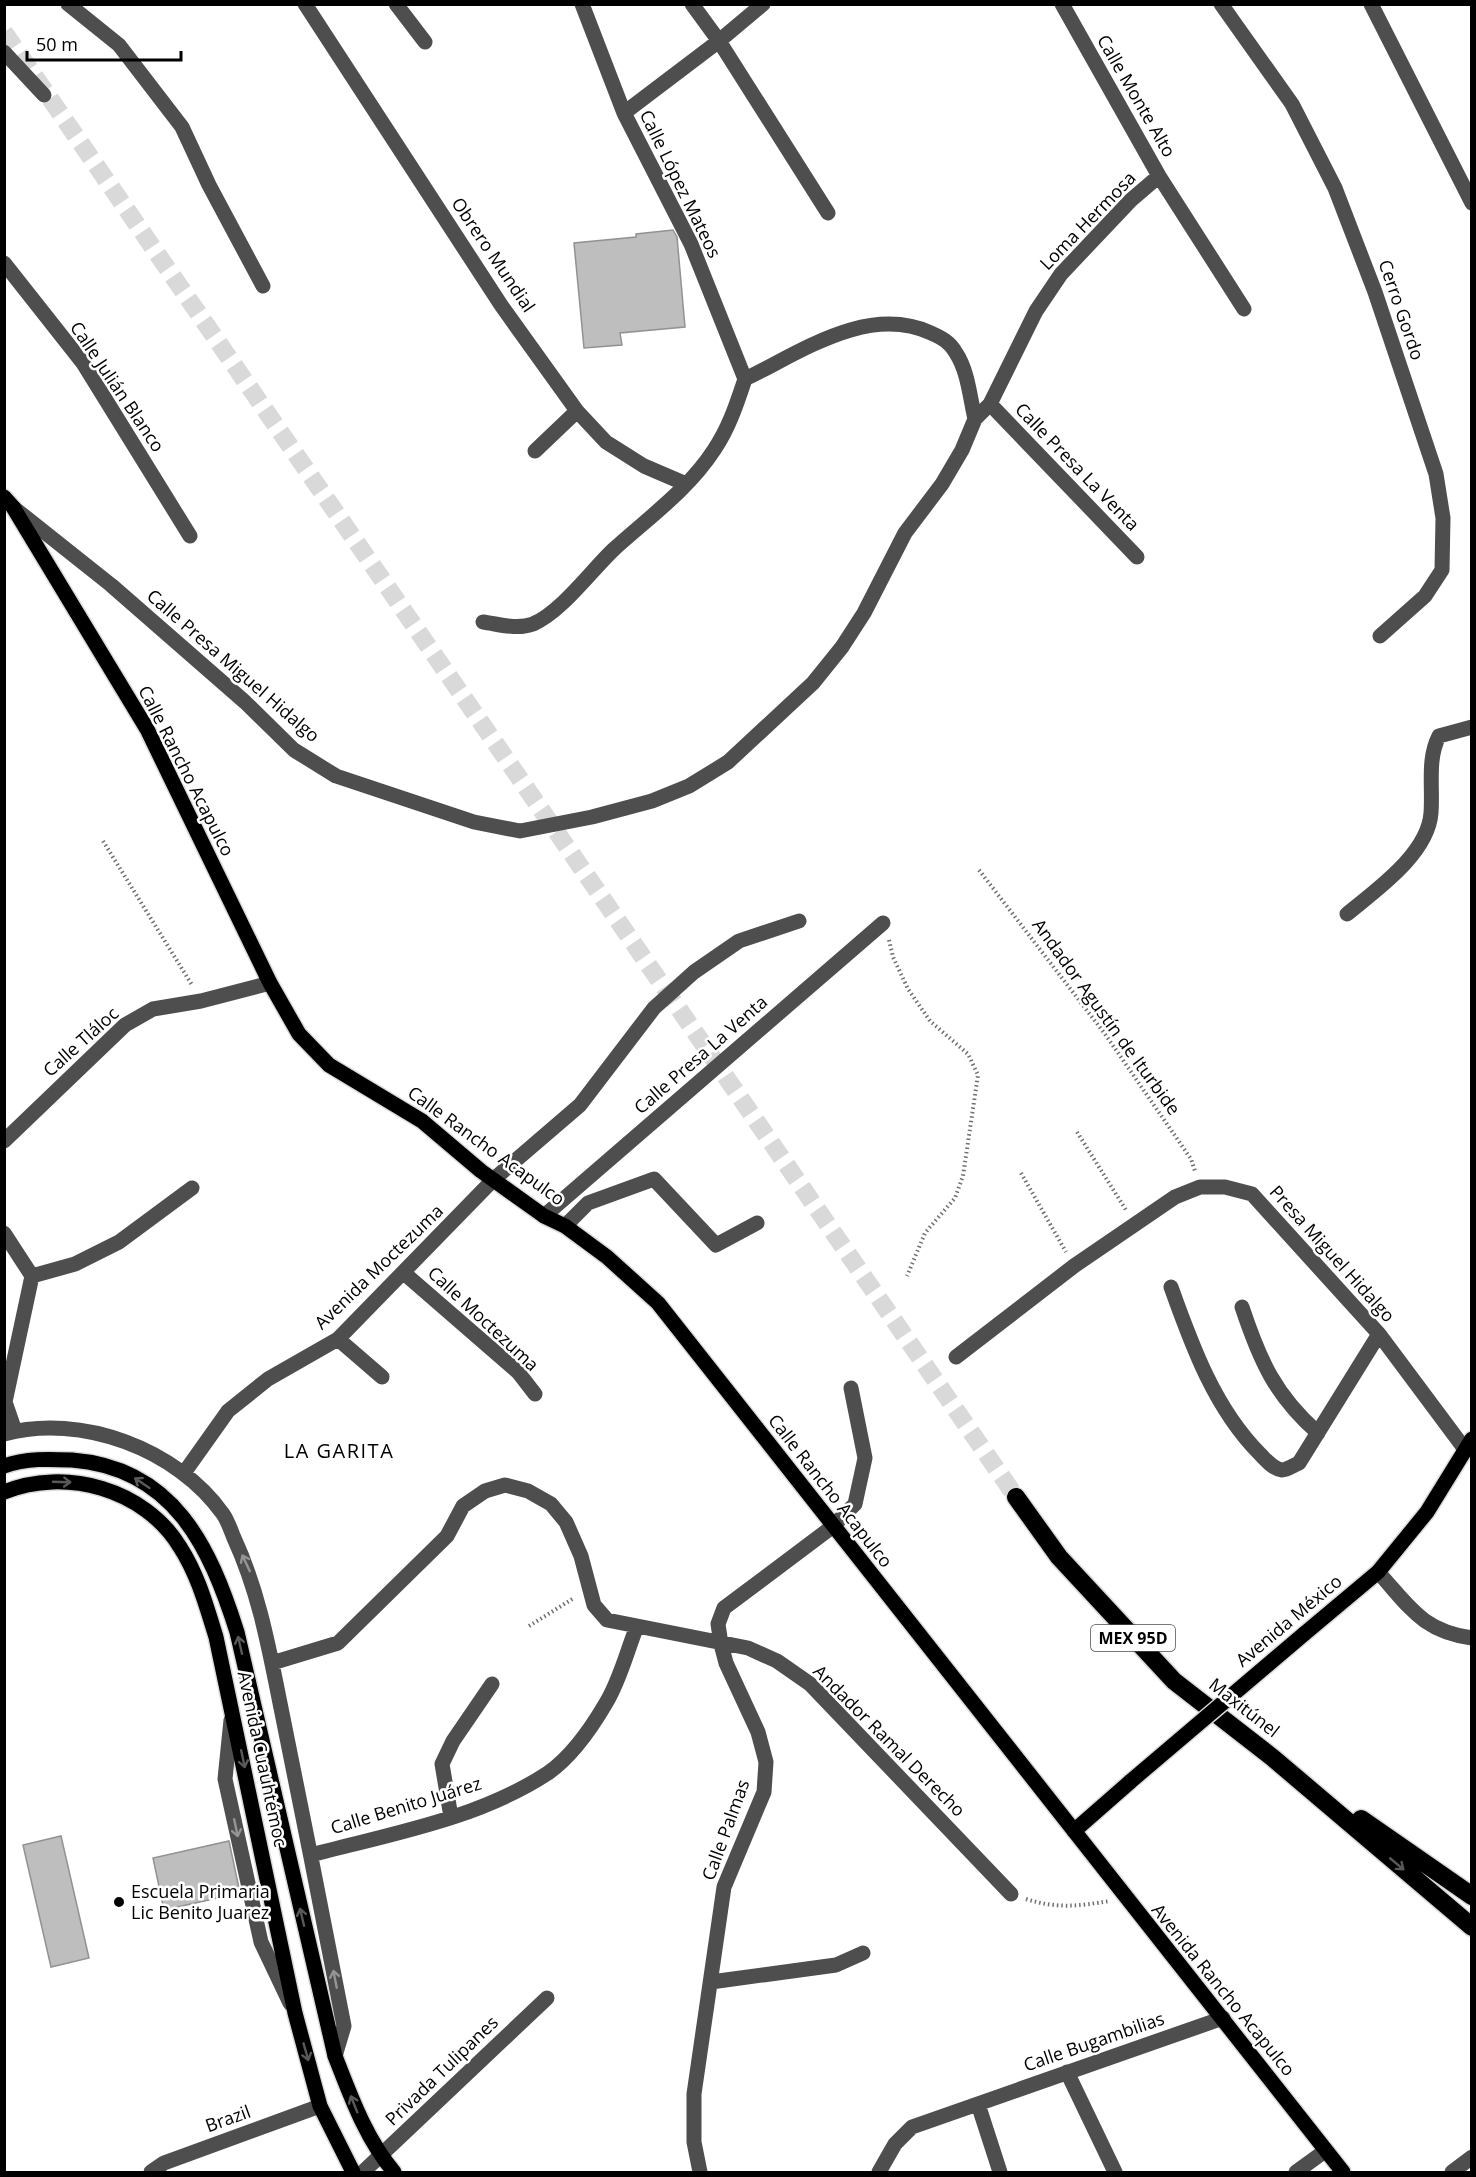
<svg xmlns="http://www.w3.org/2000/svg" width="1476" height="2177" font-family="'Open Sans',sans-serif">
	<rect width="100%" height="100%" fill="#fff"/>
	<path fill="#bebebe" stroke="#929292" stroke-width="1.5" d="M673 230 677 237 685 327 620 333 622 345 584 348 574 243 636 237V234Z
		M61 1836 89 1958 51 1967 23 1845Z
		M229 1841 240 1893 164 1910 153 1858Z"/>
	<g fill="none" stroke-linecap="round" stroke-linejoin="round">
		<path stroke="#d9d9d9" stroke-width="18" stroke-dasharray="18 9" stroke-linecap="butt" d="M4 32 1016 1497"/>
		<g stroke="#dbdbdb" stroke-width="18">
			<path id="major" d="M4 497 13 507 147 729 270 983 299 1034 329 1065 422 1121 481 1171 544 1216 565 1226 607 1257 658 1303 1343 2172
				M4 1466C26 1458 50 1459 72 1460 174 1468 210 1547 237 1632L335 2056C351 2097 366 2139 394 2172
				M4 1492C65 1467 145 1489 180 1547 198 1575 206 1605 216 1637L295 2013 320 2106 353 2172
				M1304 1634 1378 1572 1427 1512 1472 1439
				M1074 1831 1131 1781"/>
		</g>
		<g stroke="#dbdbdb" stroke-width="21">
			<path id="highway" d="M1016 1497 1059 1557 1174 1681 1273 1758 1472 1927
				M1361 1819 1472 1896"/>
		</g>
		<path stroke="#707070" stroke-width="4" stroke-dasharray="1.5 3" stroke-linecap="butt" d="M103 841 192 985
			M979 870 1105 1034 1191 1159 1195 1171
			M889 940 893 957 908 989 930 1021 968 1054 978 1075 963 1176 955 1198 925 1233 907 1276
			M1077 1132 1126 1210
			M1021 1173 1066 1252
			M529 1626 574 1598
			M1026 1899C1057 1909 1078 1906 1110 1901"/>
		<path stroke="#4e4e4e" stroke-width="15" d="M68 4 119 45 182 127 209 185 263 286
			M305 4 501 305 577 411 606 442 644 466 686 484
			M396 4 425 42
			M582 4 624 113 691 244 745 379
			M692 4 719 41 828 213
			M1062 4 1159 176 1244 309
			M1221 4 1292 104 1335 188 1375 292 1436 474 1443 518 1442 570 1425 596 1380 636
			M1371 4 1472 203
			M4 52 44 95
			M624 113 719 41 763 4
			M4 263 83 363 190 536
			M745 379C801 352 868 304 931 333 942 338 950 342 956 353 968 371 970 398 975 419
			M990 404 1137 557
			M535 451 577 411
			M14 508 111 585 245 702 294 750 336 776 474 822 520 831 592 817 652 801 689 786 728 762 813 683 842 647 864 613 905 533 942 484 962 450 975 419 990 404 1036 311 1061 274 1131 200 1159 176
			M483 622C498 624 517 630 533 624 561 612 591 571 613 550 648 518 688 490 714 450 729 428 737 403 745 379
			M1347 914C1376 890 1428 854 1431 813 1433 787 1427 759 1439 736L1472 727
			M4 1141 125 1025 153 1009 201 1001 270 983
			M544 1216 883 923
			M565 1226 588 1203 654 1179 716 1245 757 1223
			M4 1233 32 1276 5 1402 15 1431
			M404 1273 518 1372 535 1394
			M32 1276 75 1264 119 1242 192 1188
			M1171 1287C1192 1346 1215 1409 1260 1454 1266 1460 1273 1469 1282 1470 1287 1470 1294 1465 1299 1463L1379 1334
			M1242 1307C1260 1361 1275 1395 1318 1433
			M338 1339 382 1377
			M956 1357 1074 1266 1175 1197 1200 1187H1225L1252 1194 1379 1334 1464 1448
			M4 1434C81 1413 177 1449 223 1514 228 1521 231 1531 234 1538 260 1594 270 1654 282 1713 303 1817 324 1922 344 2026L335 2056
			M184 1473 228 1411 268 1379 338 1339 494 1179 580 1105 654 1008 694 972 739 941 799 921
			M1378 1572C1410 1607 1422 1631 1472 1638
			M272 1663 338 1643 447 1536 463 1506 485 1491 505 1485 528 1491 551 1504 566 1522 581 1556 594 1605 607 1620 748 1648 777 1661 810 1684 1011 1894
			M231 1720 225 1779 261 1942 290 2003
			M451 1817 442 1764 453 1741 492 1684
			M311 1855C390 1834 478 1819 548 1773 571 1757 592 1727 606 1703 620 1680 627 1651 637 1626
			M711 1982 836 1965 863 1953
			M1067 2072 1115 2172
			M978 2104 1000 2172
			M151 2172 164 2163 320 2106
			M363 2172 547 1998
			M700 2172 694 2142V2094L724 1887 764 1792 766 1762 758 1732 726 1663 721 1644 718 1624 724 1608 832 1527 855 1504 865 1458 851 1388
			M879 2172 895 2144 912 2127 1223 2018
			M1296 2172 1325 2151
			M1452 2172 1472 2157"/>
		<use href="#major" stroke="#000" stroke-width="15"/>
		<use href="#highway" stroke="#000" stroke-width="18"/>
		<g stroke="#dbdbdb" stroke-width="18" stroke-linecap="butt">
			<path id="major-bridge" d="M1131 1781 1304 1634"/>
		</g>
		<use href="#major-bridge" stroke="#000" stroke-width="15"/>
	</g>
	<defs><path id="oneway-shaft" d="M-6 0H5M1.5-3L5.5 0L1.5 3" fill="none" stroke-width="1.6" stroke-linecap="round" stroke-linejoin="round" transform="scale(1.5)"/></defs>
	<g stroke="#595959">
		<use href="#oneway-shaft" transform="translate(62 1482) rotate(2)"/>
		<use href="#oneway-shaft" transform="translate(142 1483) rotate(-146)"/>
		<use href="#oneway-shaft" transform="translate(240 1645) rotate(-103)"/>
		<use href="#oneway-shaft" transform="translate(243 1759) rotate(78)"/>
		<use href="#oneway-shaft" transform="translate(1397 1864) rotate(40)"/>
		<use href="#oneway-shaft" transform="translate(302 1917) rotate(-103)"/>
		<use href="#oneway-shaft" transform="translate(306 2052) rotate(74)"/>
		<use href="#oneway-shaft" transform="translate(354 2104) rotate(-112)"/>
	</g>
	<g stroke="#959595">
		<use href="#oneway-shaft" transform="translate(246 1563) rotate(-115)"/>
		<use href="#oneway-shaft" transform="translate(236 1828) rotate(78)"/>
		<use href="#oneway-shaft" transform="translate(335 1979) rotate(-101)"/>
	</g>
	<circle fill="#000" stroke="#fff" stroke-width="2" cx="119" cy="1902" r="6"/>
	<g text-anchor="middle" stroke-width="5" stroke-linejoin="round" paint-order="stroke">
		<rect fill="#fff" stroke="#4c4c4c" stroke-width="1.5" x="1091" y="1625" width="84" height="26" rx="4.5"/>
		<g font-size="16" font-weight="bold" fill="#000">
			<text x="1133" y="1644">MEX 95D</text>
		</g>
		<g font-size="18" fill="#000" stroke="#fff">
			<text transform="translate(1136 96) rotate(60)" y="6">Calle Monte Alto</text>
			<text transform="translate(680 184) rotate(64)" y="6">Calle López Mateos</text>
			<text transform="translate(1088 221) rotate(-46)" y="6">Loma Hermosa</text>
			<text transform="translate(493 255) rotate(56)" y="6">Obrero Mundial</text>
			<text transform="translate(1401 310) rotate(71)" y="6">Cerro Gordo</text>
			<text transform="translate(117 387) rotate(56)" y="6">Calle Julián Blanco</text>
			<text transform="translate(1077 467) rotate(46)" y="6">Calle Presa La Venta</text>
			<text transform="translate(233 666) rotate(41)" y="6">Calle Presa Miguel Hidalgo</text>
			<text transform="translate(186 771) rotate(63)" y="6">Calle Rancho Acapulco</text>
			<text transform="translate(1106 1017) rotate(54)" y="6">Andador Agustín de Iturbide</text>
			<text transform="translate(81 1042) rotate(-42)" y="6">Calle Tláloc</text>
			<text transform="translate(701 1055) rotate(-41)" y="6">Calle Presa La Venta</text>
			<text transform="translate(486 1146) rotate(36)" y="6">Calle Rancho Acapulco</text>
			<text transform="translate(1332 1254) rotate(48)" y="6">Presa Miguel Hidalgo</text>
			<text transform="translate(379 1267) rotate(-44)" y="6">Avenida Moctezuma</text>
			<text transform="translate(483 1319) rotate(43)" y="6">Calle Moctezuma</text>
			<text transform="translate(830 1491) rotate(52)" y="6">Calle Rancho Acapulco</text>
			<text transform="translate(1289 1621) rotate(-40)" y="6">Avenida México</text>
			<text transform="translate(1244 1708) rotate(38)" y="6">Maxitúnel</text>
			<text transform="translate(889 1741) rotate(45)" y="6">Andador Ramal Derecho</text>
			<text transform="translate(262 1759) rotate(78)" y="6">Avenida Cuauhtémoc</text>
			<text transform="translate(406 1806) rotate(-17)" y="6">Calle Benito Juárez</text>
			<text transform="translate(726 1830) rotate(-70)" y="6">Calle Palmas</text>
			<text transform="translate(1223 1990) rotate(51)" y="6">Avenida Rancho Acapulco</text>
			<text transform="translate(1094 2042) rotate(-19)" y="6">Calle Bugambilias</text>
			<text transform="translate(442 2071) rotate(-44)" y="6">Privada Tulipanes</text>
			<text transform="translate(228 2119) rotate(-20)" y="6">Brazil</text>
		</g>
		<g font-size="18" fill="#000" stroke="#fff" text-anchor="start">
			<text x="131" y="1898">Escuela Primaria<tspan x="131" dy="21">Lic Benito Juarez</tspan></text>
		</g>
		<g font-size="20" letter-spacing="1.5" fill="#000" stroke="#fff">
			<text x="339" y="1458">LA GARITA</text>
		</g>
	</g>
	<rect width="1476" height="2177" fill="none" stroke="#000000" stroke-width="12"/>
	<path d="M27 51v9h154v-9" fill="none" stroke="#000000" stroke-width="3"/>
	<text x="36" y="51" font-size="18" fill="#000000" stroke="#ffffff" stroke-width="4.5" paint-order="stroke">50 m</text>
</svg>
